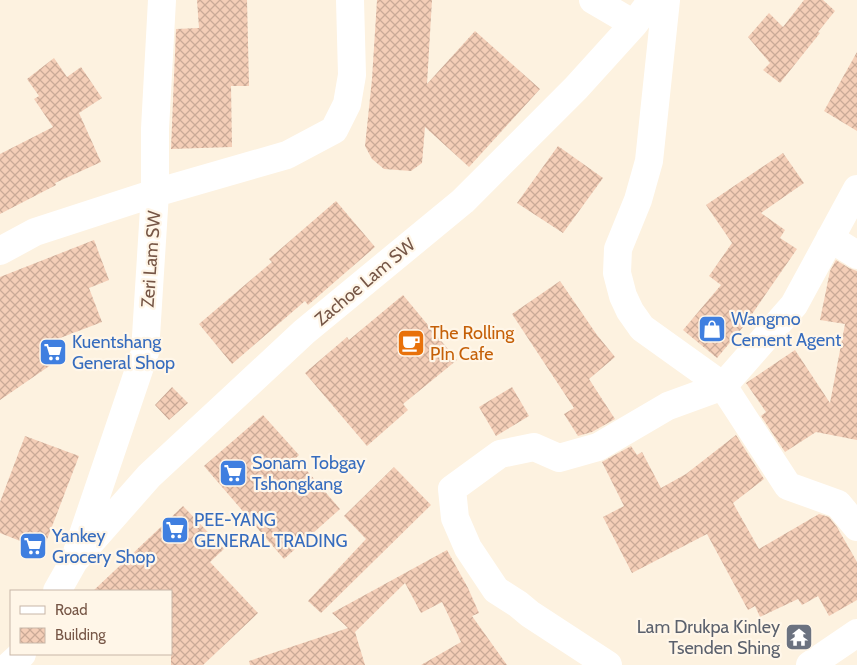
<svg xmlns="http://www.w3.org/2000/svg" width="857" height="665" font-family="Cabin,sans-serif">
	<defs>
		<pattern id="building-cross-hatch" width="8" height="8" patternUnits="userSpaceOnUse" patternTransform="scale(1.25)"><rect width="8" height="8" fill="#f4ceb7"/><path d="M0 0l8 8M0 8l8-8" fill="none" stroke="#caaa97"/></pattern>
	</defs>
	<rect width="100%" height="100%" fill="#fdf2e0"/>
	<path fill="url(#building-cross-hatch)" d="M197 0H247L249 86H231L232 147 171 149 176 29 199 28Z
		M377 0H432L427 84 475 31 540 89 469 167 425 127 422 163 411 171 384 169 372 159 365 146 372 79Z
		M804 0H823L835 11 818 32 820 33 780 83 763 70 770 63 748 37 769 13 783 27Z
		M857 52V131L824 111Z
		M54 58 67 77 81 67 102 98 79 113 101 162 55 183 56 185 0 214V154L53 127 34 99 39 96 27 79Z
		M558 146 603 178 563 233 517 203Z
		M783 153 804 183 761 213 785 230 780 238 797 249 743 327 717 358 683 330 721 285 709 276 732 243 706 205Z
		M336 201 375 247 308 305 305 301 232 364 199 324 272 262 269 259Z
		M94 240 109 280 89 288 102 322 47 343 58 360 0 400V277Z
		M836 260 849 268 857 271V440L816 432 785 452 761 416 766 412 746 383 795 350 830 403 845 324 820 320 830 271Z
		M560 281 597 335 615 357 589 379 615 419 592 432 578 436 564 414 574 408 512 314Z
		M403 295 457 360 403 404 408 410 367 446 305 373 347 337 349 340Z
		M172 387 188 403 169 420 155 405Z
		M512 387 529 416 496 436 479 407Z
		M263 415 299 455 296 458 340 509 284 559 204 466Z
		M736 435 764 479 733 503 759 549 819 514 829 517 837 527 857 562V600L829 616 818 596 802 605 798 599 760 617 755 606 748 610 707 534 632 573 603 517 624 506 602 462 631 446 637 455 642 452 661 488 686 474Z
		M25 436 79 456 43 550 0 533V502Z
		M394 467 431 505 321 613 308 601 366 539 344 516Z
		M183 506 224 549 210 562 258 613 203 665H171V591H93Z
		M447 550 468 588 479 613 472 616 507 665H421L461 642 442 602 421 613 405 583 355 632 365 665H250L249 661 348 628 332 613Z"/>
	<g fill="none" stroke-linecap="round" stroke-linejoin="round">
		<path stroke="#fff" stroke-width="28" d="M593 0 634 24
			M666 0 649 161 638 200 618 249 617 273 623 296 630 311 642 328 723 386 788 486 838 504 857 527
			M830 238 857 255
			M0 251 35 232 155 193 287 155 334 130 347 104 352 75 350 0
			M74 561 149 476 232 399 304 332 463 201 576 88 634 24 652 0
			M57 591 74 561 145 352 155 193V129L162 0
			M10 665 22 654
			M608 665 530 614 518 604 496 590 468 548 455 518 452 489 500 454 534 447 559 458 598 447 668 406 723 386 794 305 857 189
			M810 665 857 633"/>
	</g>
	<defs>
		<g id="shop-square" transform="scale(1.4375)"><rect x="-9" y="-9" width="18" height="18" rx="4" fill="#3f7fe0" stroke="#fff6e8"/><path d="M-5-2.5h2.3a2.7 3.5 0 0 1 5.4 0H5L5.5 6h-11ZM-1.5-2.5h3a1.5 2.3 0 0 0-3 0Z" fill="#fff"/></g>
		<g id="cafe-square" transform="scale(1.4375)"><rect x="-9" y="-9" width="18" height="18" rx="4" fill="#e8710a" stroke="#fff6e8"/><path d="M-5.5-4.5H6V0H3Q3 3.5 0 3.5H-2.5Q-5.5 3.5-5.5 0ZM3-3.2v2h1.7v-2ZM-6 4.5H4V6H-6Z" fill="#fff"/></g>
		<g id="supermarket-square" transform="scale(1.4375)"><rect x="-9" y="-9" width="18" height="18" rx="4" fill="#3f7fe0" stroke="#fff6e8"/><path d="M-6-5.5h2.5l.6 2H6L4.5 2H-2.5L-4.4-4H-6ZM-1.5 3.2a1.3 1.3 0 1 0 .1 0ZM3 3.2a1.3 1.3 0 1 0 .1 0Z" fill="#fff"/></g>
		<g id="temple-square" transform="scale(1.4375)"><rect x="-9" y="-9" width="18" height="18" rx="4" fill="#6b7280" stroke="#fff6e8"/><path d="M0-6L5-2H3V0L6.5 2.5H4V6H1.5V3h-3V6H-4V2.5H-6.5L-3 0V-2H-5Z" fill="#fff"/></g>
	</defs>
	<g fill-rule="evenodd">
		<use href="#shop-square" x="712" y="329"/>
		<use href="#cafe-square" x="411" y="343"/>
		<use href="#supermarket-square" x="53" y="352"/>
		<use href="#supermarket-square" x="233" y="473"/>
		<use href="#supermarket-square" x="175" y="530"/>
		<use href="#supermarket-square" x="33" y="546"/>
		<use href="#temple-square" x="799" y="637"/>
	</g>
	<g text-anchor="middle" stroke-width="4.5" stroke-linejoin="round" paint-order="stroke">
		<g font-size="18" fill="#765646" stroke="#fff6e8">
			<text transform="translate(151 259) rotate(-86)" y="6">Zeri Lam SW</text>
			<text transform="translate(365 282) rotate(-40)" y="6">Zachoe Lam SW</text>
		</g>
		<g font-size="18" fill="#366cbe" stroke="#fff6e8" text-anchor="start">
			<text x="731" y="325">Wangmo<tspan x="731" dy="21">Cement Agent</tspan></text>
			<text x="72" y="348">Kuentshang<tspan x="72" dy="21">General Shop</tspan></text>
			<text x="252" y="469">Sonam Tobgay<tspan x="252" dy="21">Tshongkang</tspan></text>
			<text x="194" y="526">PEE-YANG<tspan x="194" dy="21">GENERAL TRADING</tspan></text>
			<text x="52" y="542">Yankey<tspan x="52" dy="21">Grocery Shop</tspan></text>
		</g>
		<g font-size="18" fill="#c56008" stroke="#fff6e8" text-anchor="start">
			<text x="430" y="339">The Rolling<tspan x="430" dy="21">PIn Cafe</tspan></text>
		</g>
		<g font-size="18" fill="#5b616d" stroke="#fff6e8" text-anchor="end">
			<text x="780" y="633">Lam Drukpa Kinley<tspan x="780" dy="21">Tsenden Shing</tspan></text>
		</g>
	</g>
	<rect x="10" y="590" width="162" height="65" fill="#fff6e8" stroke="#c8b6a7"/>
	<rect x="20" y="606" width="25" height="8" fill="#ffffff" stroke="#c8b6a7"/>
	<text x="55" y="615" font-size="15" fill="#765646">Road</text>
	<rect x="20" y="628" width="25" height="15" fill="url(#building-cross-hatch)" stroke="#c8b6a7"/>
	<text x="55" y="640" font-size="15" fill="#765646">Building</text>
</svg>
